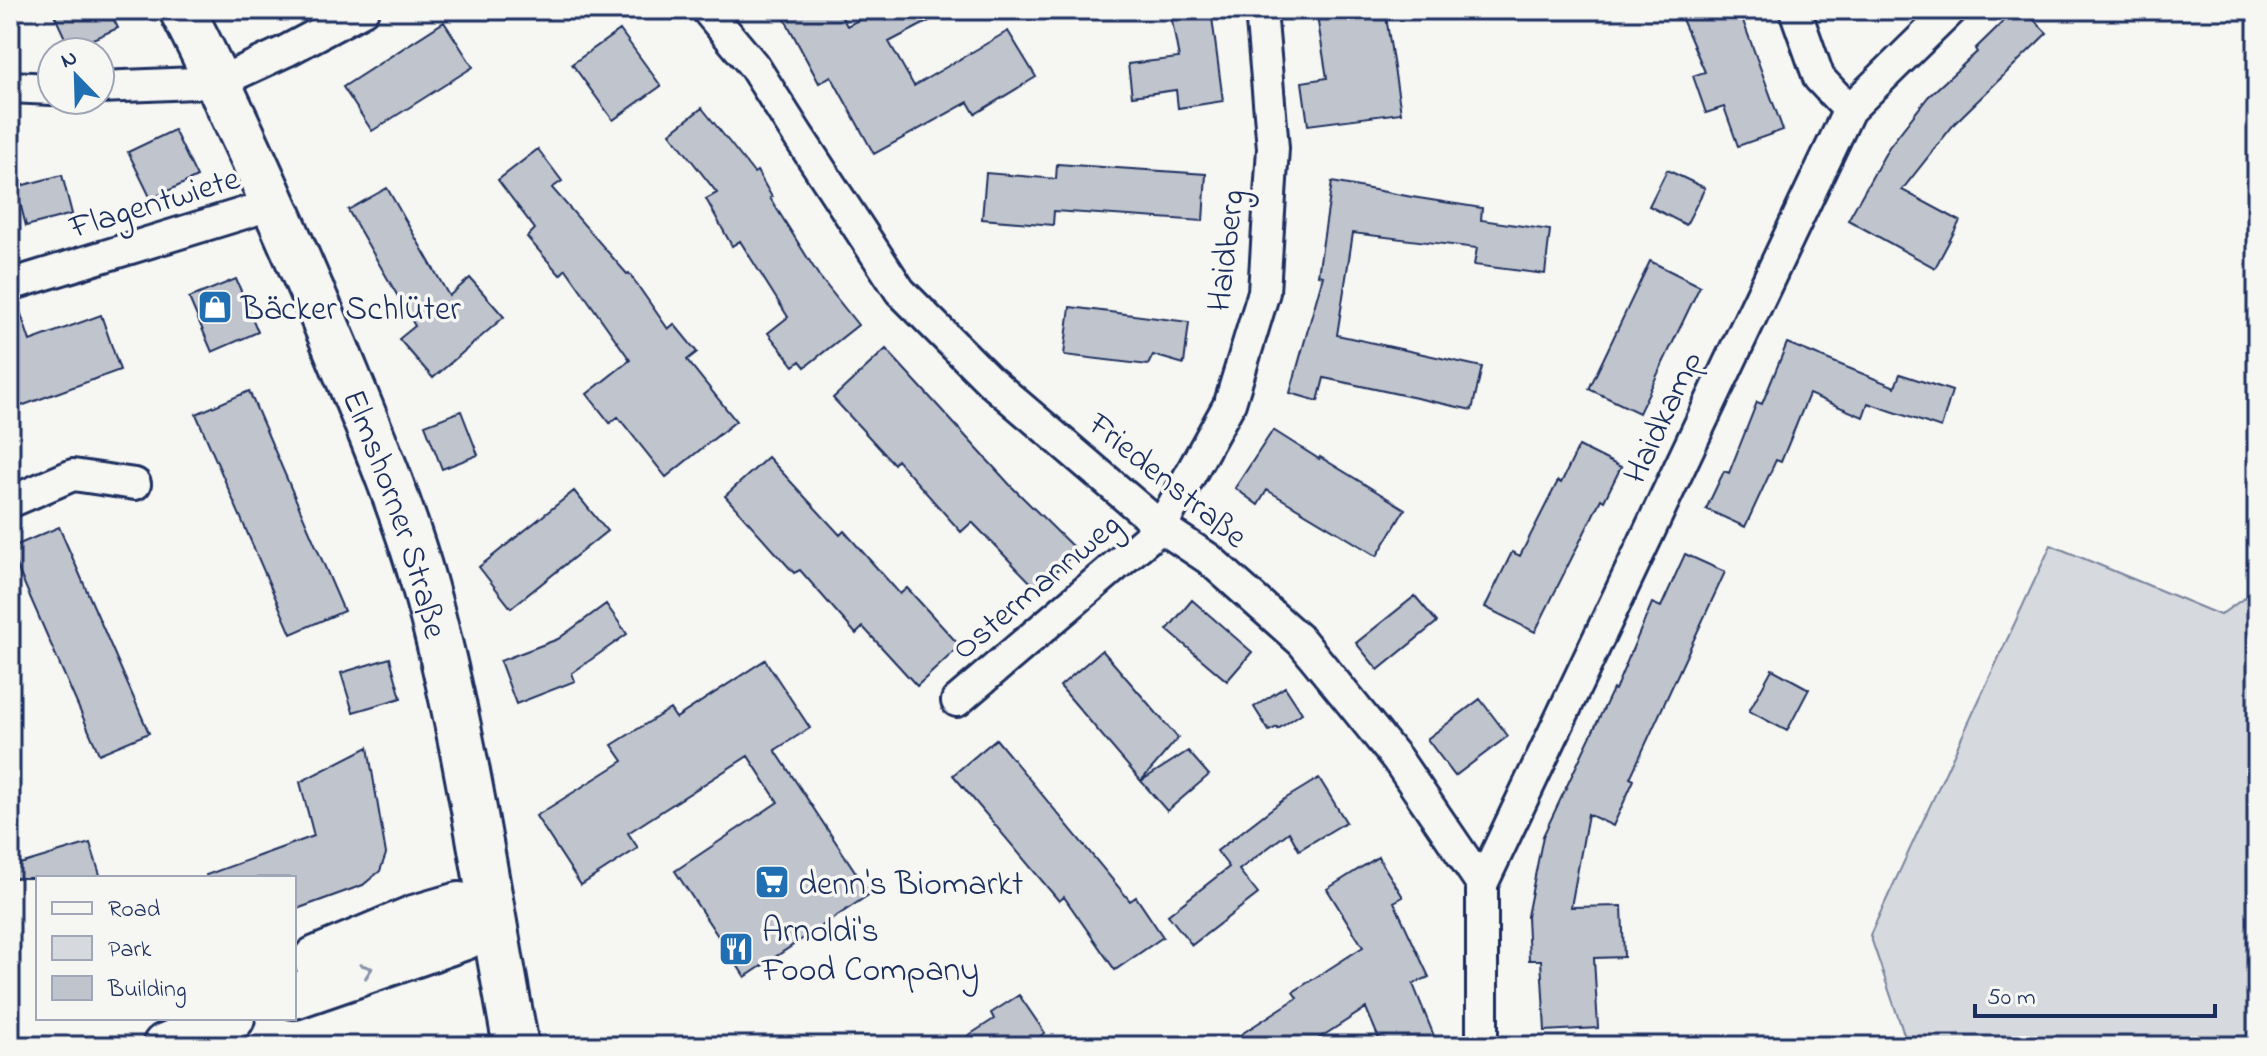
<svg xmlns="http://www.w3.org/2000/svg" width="2267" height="1056" font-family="'Indie Flower',sans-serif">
	<rect width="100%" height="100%" fill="#f6f6f2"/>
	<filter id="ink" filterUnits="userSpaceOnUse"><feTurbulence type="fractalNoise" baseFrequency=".0125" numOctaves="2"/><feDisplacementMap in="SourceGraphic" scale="16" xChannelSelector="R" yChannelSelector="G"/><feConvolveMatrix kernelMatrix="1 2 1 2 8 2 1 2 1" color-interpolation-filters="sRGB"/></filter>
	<g filter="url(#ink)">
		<path fill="#d6d9dd" stroke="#78849e" stroke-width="2" d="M2051 545 2220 615 2257 589V1046H1908L1870 935Z"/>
		<path fill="#c0c4cd" stroke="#1b2f5e" stroke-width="2" d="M52 10H109L118 28 70 49Z
			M780 10H838L847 26 878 10H950L889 42 914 86 1008 31 1036 77 975 114 968 102 874 154 831 76 819 83Z
			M1170 10H1211L1223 101 1178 108 1176 90 1132 96 1128 64 1179 58Z
			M1316 10H1385L1401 113 1308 125 1302 82 1327 78Z
			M1678 10H1739L1783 130 1738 146 1724 107 1706 113 1693 76 1705 72Z
			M2015 10H2024L2047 33 1955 123 1902 190 1960 221 1935 268 1848 220 1889 147 1928 97 1977 52 1975 49Z
			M444 22 473 67 372 131 343 87Z
			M620 30 661 86 613 120 572 64Z
			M702 108 754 173 757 171 772 197 770 198 819 276 858 325 805 367 800 361 794 366 768 333 788 317 740 241 732 246 706 199 717 193 670 133Z
			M174 130 197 177 151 199 128 152Z
			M538 149 562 181 552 188 627 274 629 273 668 329 674 324 697 352 687 360 736 421 666 477 618 417 610 423 587 394 630 360 566 269 560 275 527 237 535 229 498 180Z
			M1057 164 1206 174 1203 221 1054 211 1053 225 982 219 986 173 1056 179Z
			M1667 170 1705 188 1686 225 1649 206Z
			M62 175 72 214 26 226 16 187Z
			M1332 182 1412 197 1482 208 1481 220 1550 230 1545 274 1474 265 1477 248 1353 233 1337 335 1482 367 1472 410 1324 378 1318 401 1290 393 1323 276 1318 275Z
			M387 188 449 296 470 278 504 317 433 378 399 339 415 326 348 210Z
			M1650 261 1700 286 1639 413 1589 389Z
			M236 279 258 332 212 352 189 298Z
			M10 302H17L30 341 101 315 120 370 10 410Z
			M1070 307 1189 322 1184 364 1153 355 1148 365 1064 355Z
			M1787 343 1895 387 1900 374 1952 391 1941 428 1868 403 1863 417 1809 394 1781 462 1776 460 1745 527 1706 509 1724 471 1729 473 1757 402 1762 404Z
			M886 349 1011 486 1077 551 1037 589 972 522 961 532 897 460 894 464 833 398Z
			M249 391 344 611 291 634 196 414Z
			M461 411 478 455 442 469 425 425Z
			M1273 430 1319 459 1320 457 1405 509 1377 556 1267 490 1258 505 1235 488Z
			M1579 446 1621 467 1604 501 1601 499 1535 632 1485 607 1512 552 1520 556 1558 481 1561 483Z
			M768 457 840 535 844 531 900 594 907 588 960 646 917 686 863 627 856 634 800 570 794 573 725 496Z
			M574 491 607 531 511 608 479 567Z
			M59 527 149 733 99 754 10 551V548Z
			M1685 554 1725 572 1630 778 1634 780 1613 826 1588 814 1571 907 1622 906 1624 957 1594 958 1598 1028 1545 1031 1541 960H1529L1527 916 1543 836 1613 689 1615 690 1652 603 1661 607Z
			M1415 596 1437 622 1378 670 1356 643Z
			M1192 600 1252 652 1227 681 1167 630Z
			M606 604 627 634 572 673 575 681 516 704 500 661 558 639Z
			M1102 650 1178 738 1141 781 1060 686Z
			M390 658 401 698 353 712 341 673Z
			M765 660 810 728 775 750 870 894 745 977 675 871 778 802 748 756 628 833 638 848 581 885 536 816 623 761 612 745 670 709 676 718Z
			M1772 669 1809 689 1787 731 1749 711Z
			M1285 687 1302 713 1278 729 1277 727 1269 731 1254 707Z
			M1480 699 1508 736 1455 776 1427 739Z
			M996 739 1130 901 1136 897 1163 937 1115 970 1064 897 1059 901 953 775Z
			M368 747 386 854 380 871 363 885 294 910V878H207L206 875 314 836 300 782Z
			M1188 751 1209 775 1167 811 1141 781Z
			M1319 778 1346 822 1299 850 1289 832 1239 870 1258 894 1192 945 1168 915 1229 867 1217 851 1283 800Z
			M90 843 101 878H10V867Z
			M1378 857 1403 897 1394 902 1429 977 1413 984 1438 1046H1382L1366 1008 1307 1046H1223L1297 998 1293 992 1363 947 1327 889Z
			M1019 995 1045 1033 1024 1046H952L994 1019 991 1013Z"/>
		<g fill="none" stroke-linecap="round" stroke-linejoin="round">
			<g stroke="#1b2f5e" stroke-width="36">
				<path id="street" d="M707 10 754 66 797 134 900 291 989 380 1161 527 1209 559 1302 642 1397 759 1482 884V1046
					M1795 10 1819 78 1849 110
					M10 87 52 89
					M100 87 219 82 286 51 363 10
					M10 285 274 204
					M10 502 73 475 135 484
					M957 701 1161 527 1230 403 1264 292 1273 148 1261 10
					M1482 884 1849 110 1951 10"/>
			</g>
			<g stroke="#1b2f5e" stroke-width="50">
				<g id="secondary">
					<path id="s1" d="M182 10C238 120 287 232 335 346 367 424 401 502 424 584 466 735 487 892 516 1046"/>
					<path d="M316 959 414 918 459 905 491 912"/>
					<path d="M294 996 465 937 491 912"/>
					<path d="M165 1046 232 1018"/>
				</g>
			</g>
			<use href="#street" stroke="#f6f6f2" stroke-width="30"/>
			<use href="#secondary" stroke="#f6f6f2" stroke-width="44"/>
		</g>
		<defs><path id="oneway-chevron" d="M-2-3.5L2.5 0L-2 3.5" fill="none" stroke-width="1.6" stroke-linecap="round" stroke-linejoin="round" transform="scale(2)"/></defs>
		<use stroke="#8892a8" href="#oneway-chevron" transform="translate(367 970) rotate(-20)"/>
	</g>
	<defs>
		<g id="shop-square" transform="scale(1.8)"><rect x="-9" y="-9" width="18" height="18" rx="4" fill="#1f6fb2" stroke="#f6f6f2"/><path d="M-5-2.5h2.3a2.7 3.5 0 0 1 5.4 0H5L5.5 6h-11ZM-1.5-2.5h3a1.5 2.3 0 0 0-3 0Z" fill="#fff"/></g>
		<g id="supermarket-square" transform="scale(1.8)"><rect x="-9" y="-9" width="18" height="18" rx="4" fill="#1f6fb2" stroke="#f6f6f2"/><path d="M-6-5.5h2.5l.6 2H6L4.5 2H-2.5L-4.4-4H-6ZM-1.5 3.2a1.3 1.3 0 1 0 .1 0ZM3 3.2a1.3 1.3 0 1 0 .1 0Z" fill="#fff"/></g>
		<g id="restaurant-square" transform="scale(1.8)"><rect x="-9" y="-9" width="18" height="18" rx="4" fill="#1f6fb2" stroke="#f6f6f2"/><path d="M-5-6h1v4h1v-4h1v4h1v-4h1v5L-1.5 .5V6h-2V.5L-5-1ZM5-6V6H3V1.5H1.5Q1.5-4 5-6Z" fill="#fff"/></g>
	</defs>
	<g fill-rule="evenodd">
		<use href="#shop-square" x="215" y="307"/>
		<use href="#supermarket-square" x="772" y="882"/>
		<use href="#restaurant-square" x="736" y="949"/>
	</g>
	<g text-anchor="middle" stroke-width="7" stroke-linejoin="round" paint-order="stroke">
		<g font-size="34" fill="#1b2f5e" stroke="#f6f6f2">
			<text transform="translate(154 201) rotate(-17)" y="12">Flagentwiete</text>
			<text transform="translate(1224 250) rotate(-83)" y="12">Haidberg</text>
			<text transform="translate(1661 416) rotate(-65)" y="12">Haidkamp</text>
			<text transform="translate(1169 479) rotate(39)" y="12">Friedenstraße</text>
			<text dy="12" stroke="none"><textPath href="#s1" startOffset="548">Elmshorner Straße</textPath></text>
			<text transform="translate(1035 585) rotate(-40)" y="12">Ostermannweg</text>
		</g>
		<g font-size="34" fill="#1b2f5e" stroke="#f6f6f2" text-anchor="start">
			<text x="241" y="319">Bäcker Schlüter</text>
			<text x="798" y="894">denn's Biomarkt</text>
			<text x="762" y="941">Arnoldi's<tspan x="762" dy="39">Food Company</tspan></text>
		</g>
	</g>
	<rect width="2267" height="1056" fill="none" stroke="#f6f6f2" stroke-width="40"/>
	<rect x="20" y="20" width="2227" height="1016" fill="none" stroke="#1b2f5e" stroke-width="3" filter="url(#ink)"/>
	<rect x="36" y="876" width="260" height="144" fill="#f6f6f2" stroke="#9ea6b7" stroke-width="2"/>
	<rect x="52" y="902" width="40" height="12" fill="#f6f6f2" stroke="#9ea6b7" stroke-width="2"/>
	<text x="108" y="916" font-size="24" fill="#1b2f5e">Road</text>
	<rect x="52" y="936" width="40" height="24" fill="#d6d9dd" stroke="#9ea6b7" stroke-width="2"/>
	<text x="108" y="956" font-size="24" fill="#1b2f5e">Park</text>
	<rect x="52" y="976" width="40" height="24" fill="#c0c4cd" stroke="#9ea6b7" stroke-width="2"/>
	<text x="108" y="996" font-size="24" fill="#1b2f5e">Building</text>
	<g transform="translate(76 76) rotate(337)"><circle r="38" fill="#f6f6f2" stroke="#9ea6b7" stroke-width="2"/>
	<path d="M0-6L14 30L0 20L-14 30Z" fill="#1f6fb2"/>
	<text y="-12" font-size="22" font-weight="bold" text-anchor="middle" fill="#1b2f5e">N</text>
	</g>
	<path d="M1975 1004v12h240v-12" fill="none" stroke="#1b2f5e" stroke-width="4"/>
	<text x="1987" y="1004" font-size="24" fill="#1b2f5e" stroke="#f6f6f2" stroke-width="6" paint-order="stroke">50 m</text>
</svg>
